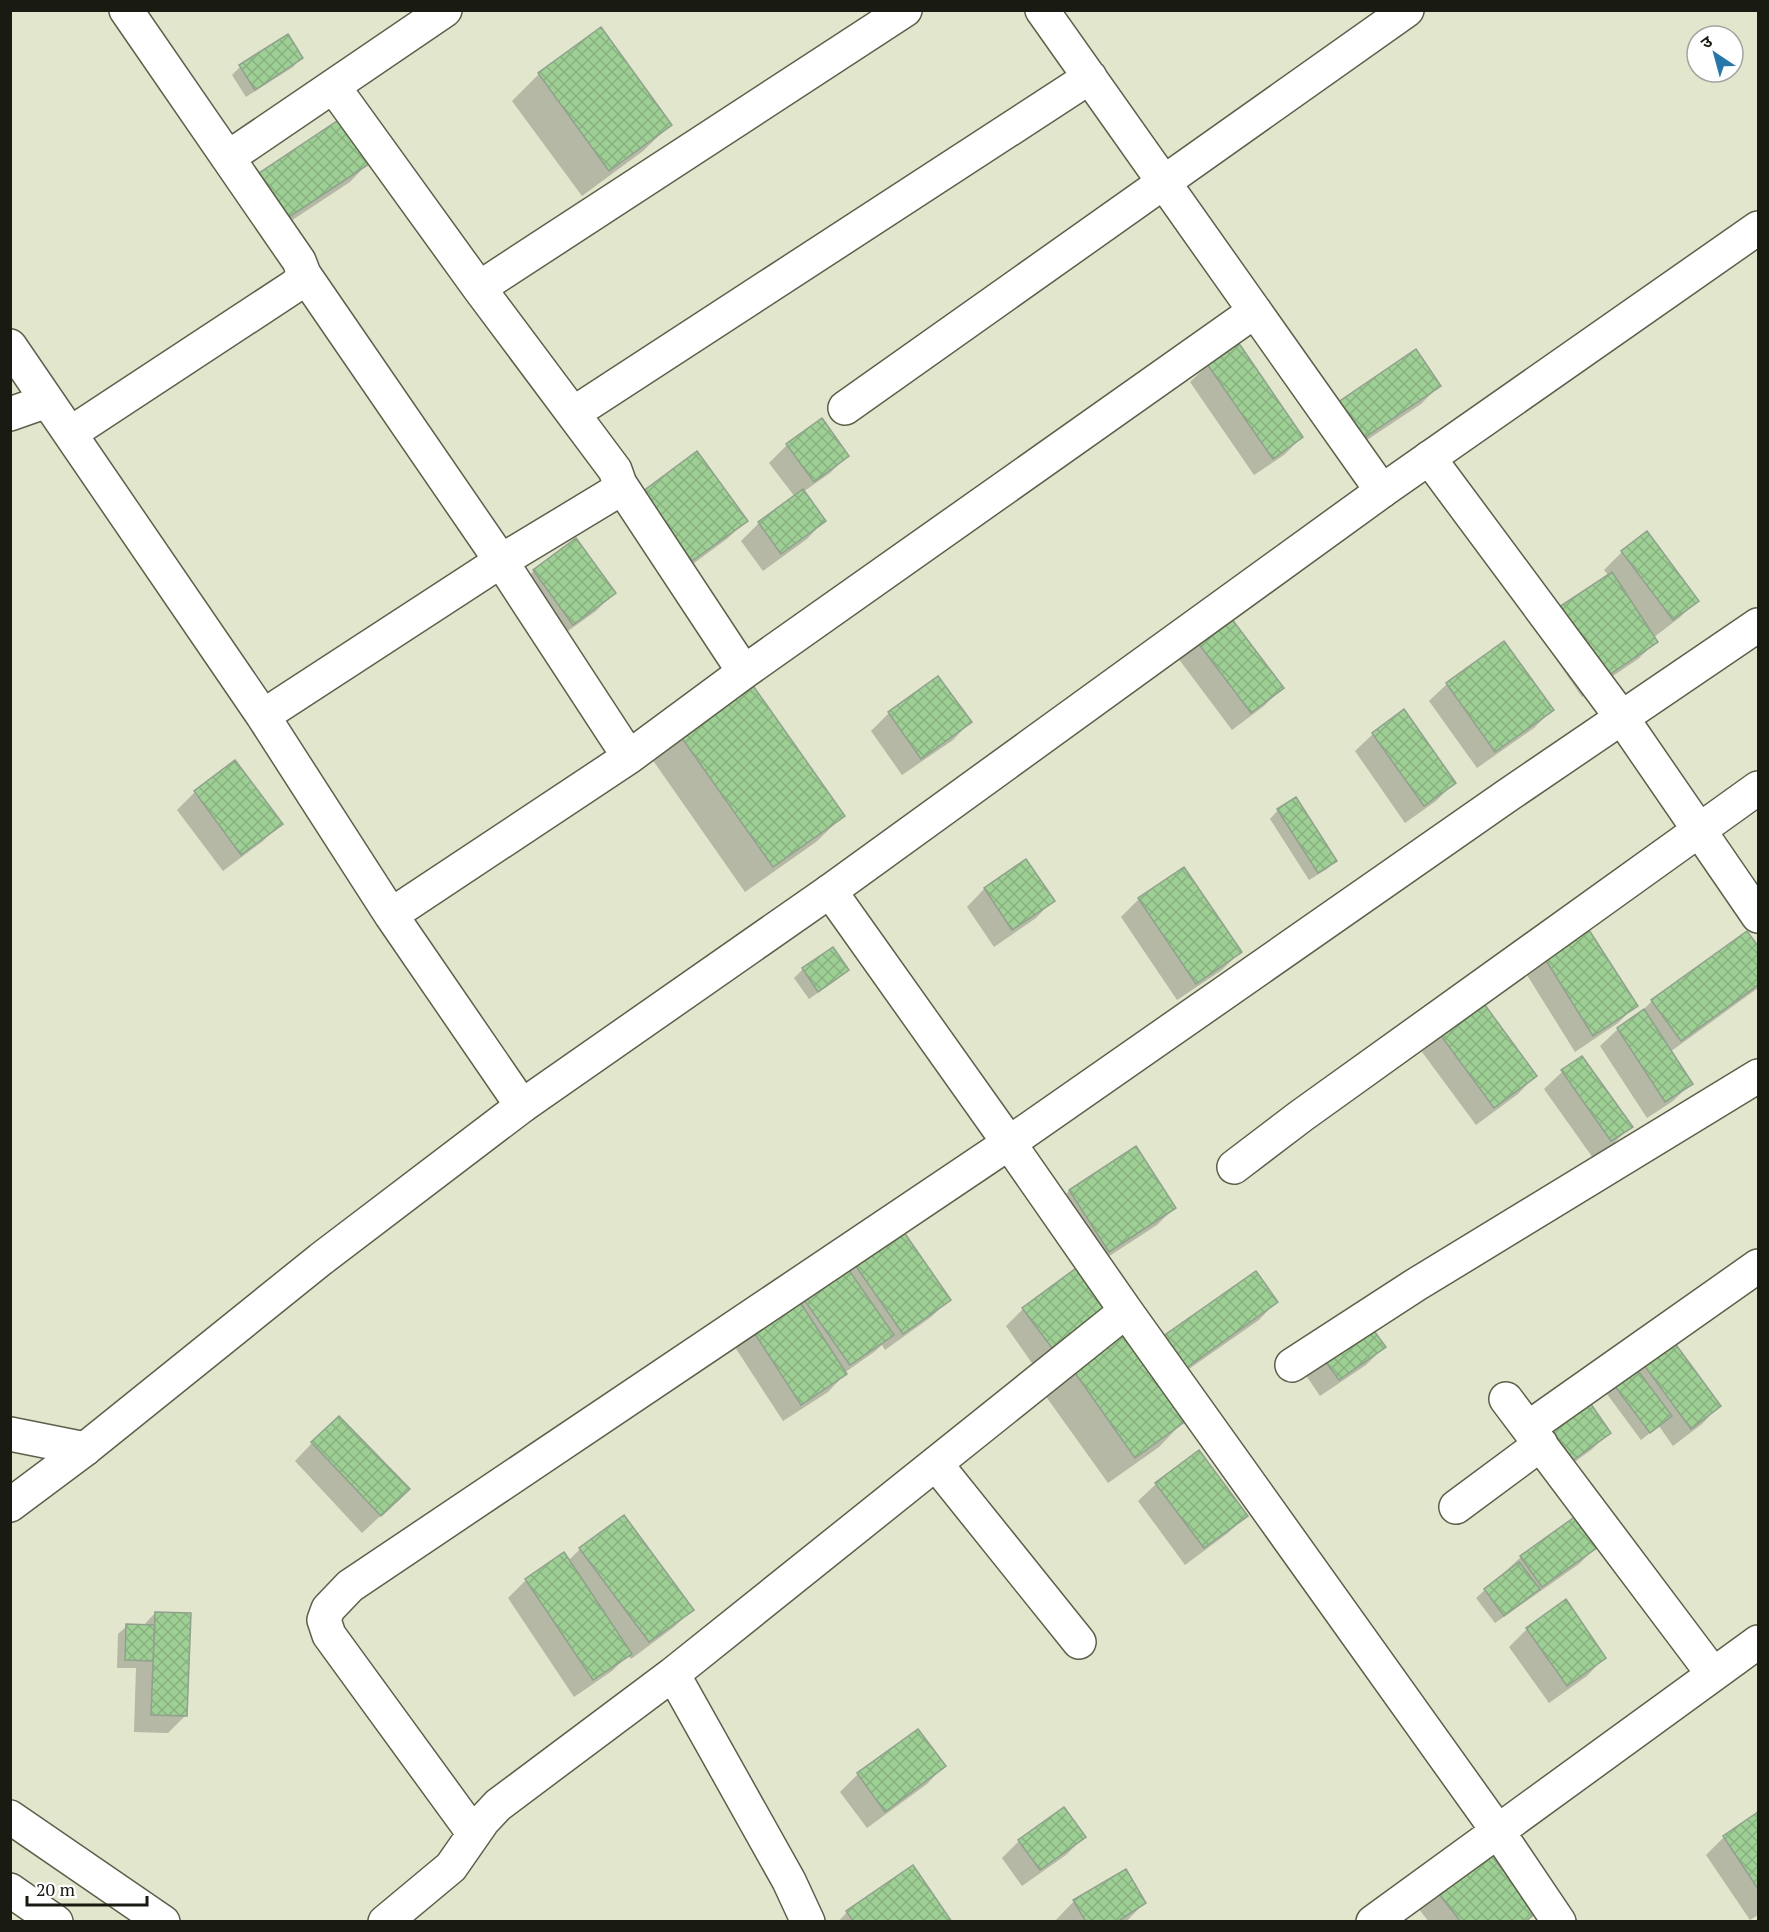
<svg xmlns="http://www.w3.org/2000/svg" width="1769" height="1932" font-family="'PT Serif','Noto Sans Devanagari',serif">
	<defs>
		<pattern id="building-cross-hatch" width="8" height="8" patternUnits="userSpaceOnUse" patternTransform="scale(1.5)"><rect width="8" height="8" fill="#9ecf95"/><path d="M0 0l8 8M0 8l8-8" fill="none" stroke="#88b17f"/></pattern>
	</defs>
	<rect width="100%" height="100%" fill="#e1e6cd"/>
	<path fill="#0003" d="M600 29 670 125 643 151 582 196 512 101 539 74Z
		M301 58 293 67 246 97 232 75 240 67Z
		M367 164 350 182 265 238 237 196Z
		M1416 352 1439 386 1421 404 1340 458Z
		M1208 365 1302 437 1284 455 1254 475 1190 382Z
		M787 445 847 456 830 473 803 492 824 521 807 539 763 571 741 541 759 523 795 497 769 463Z
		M625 511 746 520 728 538 674 578Z
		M1646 533 1697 601 1679 618 1653 638 1656 642 1638 659 1582 697 1536 630 1609 576 1604 570 1622 552Z
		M534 571 614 593 596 611 554 641 516 588Z
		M1227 616 1282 688 1264 706 1232 730 1178 658Z
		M938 678 970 722 953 740 902 775 871 731 889 713Z
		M1447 684 1552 710 1534 728 1477 768 1429 701Z
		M678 732 843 816 816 842 745 892 652 759Z
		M1373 734 1454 783 1436 801 1405 823 1355 751Z
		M235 762 281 823 263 841 223 871 177 810 195 792Z
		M1278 810 1335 861 1327 869 1309 880 1270 819Z
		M1026 861 1053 900 1036 918 994 947 967 907 984 889Z
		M1184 869 1240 952 1222 970 1177 1000 1121 917 1139 899Z
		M1747 933 1758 949V988L1670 1052 1691 1083 1673 1101 1647 1118 1600 1046 1618 1029 1638 1015 1652 1001Z
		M832 949 847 970 839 978 809 999 794 978 803 969Z
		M1545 958 1636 1005 1618 1023 1575 1052 1527 975Z
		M1440 1034 1535 1076 1518 1094 1476 1125 1422 1052Z
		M1582 1058 1631 1126 1613 1144 1593 1158 1544 1089 1562 1072Z
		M1136 1148 1174 1208 1157 1225 1091 1268 1052 1209 1069 1191Z
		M852 1260 949 1300 931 1317 885 1350 882 1345 874 1352 844 1373 845 1374 828 1392 783 1421 733 1344Z
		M1256 1273 1276 1302 1259 1320 1166 1385Z
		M1023 1309 1092 1329 1036 1369 1006 1326Z
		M1384 1347 1366 1365 1320 1396 1303 1371 1320 1354Z
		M1642 1362 1719 1406 1702 1424 1673 1446 1659 1426 1641 1440 1604 1390Z
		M1069 1364 1185 1420 1159 1447 1108 1483 1042 1391Z
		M1609 1433 1591 1450 1551 1479 1527 1446Z
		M312 1443 390 1507 362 1533 295 1461Z
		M1156 1484 1246 1516 1228 1533 1185 1565 1138 1501Z
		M1576 1518 1596 1547 1579 1564 1495 1623 1476 1598 1521 1557Z
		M580 1549 692 1610 674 1627 631 1659 628 1655 612 1671 574 1697 508 1598 526 1580 568 1561Z
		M155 1613 186 1715 168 1733 134 1732 136 1668H117L118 1634 127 1626H143Z
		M1527 1629 1604 1658 1587 1676 1549 1703 1509 1647Z
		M944 1766 927 1784 867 1828 840 1792 858 1774Z
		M1758 1813V1915L1750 1920 1706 1855 1724 1837Z
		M1084 1837 1066 1855 1022 1886 1002 1858 1019 1841Z
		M1432 1885 1525 1922H1429L1414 1903Z
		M1074 1901 1144 1903 1126 1922H1054Z
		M847 1912 950 1922H838Z"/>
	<path fill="url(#building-cross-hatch)" stroke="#90a18d" stroke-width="1.5" d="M601 27 672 125 609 171 538 73Z
		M288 34 303 58 255 90 239 65Z
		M340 119 369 164 283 221 253 177Z
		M1238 342 1303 437 1273 459 1207 364Z
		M1416 349 1441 386 1358 442 1334 405Z
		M822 418 849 456 814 482 786 444Z
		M697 451 748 521 692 561 642 492Z
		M803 489 826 521 781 554 758 522Z
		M1647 531 1699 601 1673 620 1621 551Z
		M576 538 616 593 573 625 533 570Z
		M1612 572 1658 642 1600 681 1553 611Z
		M1228 614 1284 688 1251 713 1195 639Z
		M1504 641 1554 710 1495 752 1446 683Z
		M938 676 972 722 921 759 888 712Z
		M749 680 845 816 773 867 677 731Z
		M1404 709 1456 783 1424 806 1372 733Z
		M235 760 283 824 241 855 194 791Z
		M1296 797 1337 861 1318 873 1277 809Z
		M1026 859 1055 901 1012 930 984 888Z
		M1184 867 1242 952 1196 984 1138 898Z
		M1589 930 1638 1006 1593 1036 1544 957Z
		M1747 931 1758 946V985L1681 1041 1651 1000Z
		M833 947 849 970 818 992 802 968Z
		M1482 1001 1537 1076 1494 1108 1439 1033Z
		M1644 1009 1693 1084 1665 1102 1617 1028Z
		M1582 1056 1633 1127 1611 1141 1561 1070Z
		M1136 1146 1176 1208 1109 1252 1069 1190Z
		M899 1225 951 1300 903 1334 851 1259Z
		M844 1263 894 1335 850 1365 800 1294Z
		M1079 1266 1112 1311 1055 1352 1022 1308Z
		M1256 1271 1278 1302 1185 1369 1162 1337Z
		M796 1296 847 1374 801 1405 750 1326Z
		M1366 1320 1386 1347 1339 1380 1319 1353Z
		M1120 1326 1187 1420 1135 1458 1068 1363Z
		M1671 1338 1721 1406 1691 1429 1641 1361Z
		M1633 1364 1672 1416 1650 1433 1611 1381Z
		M1586 1397 1611 1433 1569 1463 1544 1427Z
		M339 1416 410 1489 381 1516 311 1442Z
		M1199 1450 1248 1516 1204 1548 1155 1483Z
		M624 1515 694 1610 649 1642 579 1548Z
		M1576 1516 1598 1547 1542 1587 1520 1556Z
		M564 1552 632 1654 593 1680 525 1579Z
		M1519 1562 1540 1589 1504 1616 1484 1589Z
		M1566 1599 1606 1658 1567 1686 1526 1628Z
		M155 1612 191 1613 187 1716 151 1715Z
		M126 1624 155 1625 153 1661 125 1660Z
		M918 1729 946 1766 885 1812 857 1773Z
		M1064 1807 1086 1837 1040 1870 1018 1840Z
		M1758 1812V1889L1723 1836Z
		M1481 1843 1537 1912 1525 1922H1461L1431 1884Z
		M913 1865 952 1922H854L846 1911Z
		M1126 1869 1146 1903 1117 1922H1086L1073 1900Z"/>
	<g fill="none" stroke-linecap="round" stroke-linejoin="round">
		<g stroke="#5c604a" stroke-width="36">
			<path id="street" d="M1042 10 1382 491
				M229 157 445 10
				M304 274 501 561 629 757
				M479 288 905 10
				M10 346 263 716 391 915 522 1106
				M845 408 1407 10
				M574 413 1090 77
				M10 414 47 401
				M71 433 296 285 304 274 299 261 126 10
				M1429 458 1622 718 1758 916
				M620 484 744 672
				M263 716 501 561 612 494 620 484 615 470 479 288 333 86
				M830 891 1009 1143 1508 795 1758 625
				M391 915 629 757 744 672 1255 311
				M1234 1167 1301 1116 1758 788
				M1292 1365 1417 1284 1758 1076
				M1506 1399 1713 1674
				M1528 1428 1758 1266
				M10 1434 85 1449
				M936 1464 1079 1642
				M1456 1507 1541 1444
				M673 1674 789 1881 808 1922
				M474 1834 329 1635 324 1620 328 1609 350 1586 1009 1143 1126 1311 1497 1830 1559 1922
				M385 1922 451 1867 483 1821 498 1805 673 1674 1126 1311
				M1373 1922 1758 1642"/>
		</g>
		<g stroke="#5c604a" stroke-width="36">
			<path id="secondary" d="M10 1505 85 1449 321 1259 522 1106 830 891 1382 491 1758 228
				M10 1817 163 1922
				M10 1890 56 1922"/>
		</g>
		<use href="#street" stroke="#fff" stroke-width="33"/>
		<use href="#secondary" stroke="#fff" stroke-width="33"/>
	</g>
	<rect width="1769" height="1932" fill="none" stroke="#191b12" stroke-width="24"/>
	<g transform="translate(1715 54) rotate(324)"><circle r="28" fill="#ffffff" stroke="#a3a4a0" stroke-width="1.5"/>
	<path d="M0-4.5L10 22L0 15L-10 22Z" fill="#2777a9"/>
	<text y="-9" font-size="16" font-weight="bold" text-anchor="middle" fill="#191b12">उ</text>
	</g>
	<path d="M27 1896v9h120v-9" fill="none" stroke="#191b12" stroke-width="3"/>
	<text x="36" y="1896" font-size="18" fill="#191b12" stroke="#ffffff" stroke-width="4.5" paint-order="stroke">20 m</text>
</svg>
